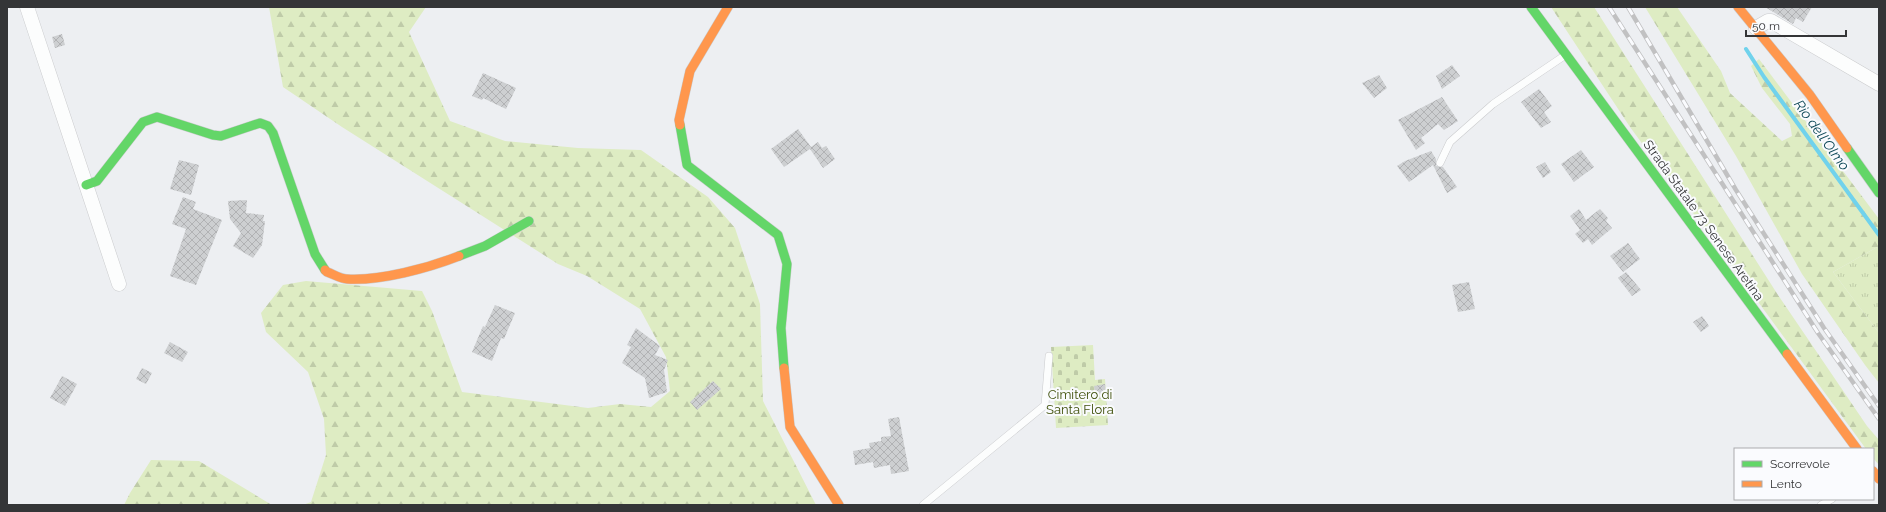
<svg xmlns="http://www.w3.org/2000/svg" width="1886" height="512" font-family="Raleway,sans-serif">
	<defs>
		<pattern id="grass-tufts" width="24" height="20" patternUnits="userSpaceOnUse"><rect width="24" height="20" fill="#deecc3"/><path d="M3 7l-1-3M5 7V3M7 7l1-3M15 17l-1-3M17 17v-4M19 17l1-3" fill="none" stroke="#bfcba8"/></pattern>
		<pattern id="forest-firs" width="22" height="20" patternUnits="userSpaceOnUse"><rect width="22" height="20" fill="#deecc3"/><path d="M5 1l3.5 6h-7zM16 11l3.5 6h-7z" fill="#bfcba8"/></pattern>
		<pattern id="cemetery-stones" width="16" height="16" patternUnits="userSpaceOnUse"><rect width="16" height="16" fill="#deecc3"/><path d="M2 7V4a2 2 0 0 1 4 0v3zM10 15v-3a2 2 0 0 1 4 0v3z" fill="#bfcba8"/></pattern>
		<pattern id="building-cross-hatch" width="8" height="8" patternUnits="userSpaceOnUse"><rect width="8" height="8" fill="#cdcfd1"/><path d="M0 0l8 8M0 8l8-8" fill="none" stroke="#b1b2b4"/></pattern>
	</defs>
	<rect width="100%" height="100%" fill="#edeff2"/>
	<path fill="url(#grass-tufts)" d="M1879 246V333L1833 272Z"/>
	<path fill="url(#forest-firs)" d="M269 7H426L409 32 450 121 505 141 578 148 641 150 708 197 735 228 760 304 763 401 816 505H303L311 502 326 455 324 419 308 372 266 332 261 313 283 285 306 281 422 291 432 311 462 392 588 408 620 404 651 407 670 391 666 357 640 309 587 276 558 264 342 127 283 87Z
		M1551 7H1594L1778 295 1867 426 1879 440V465L1873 458V449H1866L1630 127Z
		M1645 7H1677L1721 71 1730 93 1782 141 1792 136 1790 124 1762 88 1751 66 1759 59 1879 219V246L1833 272 1879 333V383L1865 365 1802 274 1736 156Z
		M151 460 199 461 272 505H124L130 493Z"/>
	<path fill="url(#cemetery-stones)" d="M1093 345 1095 380 1105 379 1108 425 1056 428 1051 347Z"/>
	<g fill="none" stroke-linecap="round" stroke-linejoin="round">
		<path stroke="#70d2ec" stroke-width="4" d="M1746 49 1764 77 1879 235"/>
	</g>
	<path fill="url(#building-cross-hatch)" d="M1765 7H1812L1803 22 1796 18 1793 24Z
		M62 34 65 45 55 48 52 37Z
		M1452 65 1460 76 1442 89 1436 76Z
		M483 73 516 88 506 109 483 98 482 100 472 96Z
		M1379 75 1387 88 1374 98 1362 83Z
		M1539 89 1552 106 1544 112 1551 122 1541 128 1521 102Z
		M1442 97 1458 121 1444 130 1438 124 1421 138 1425 143 1416 150 1398 120Z
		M798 129 811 147 818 142 822 148 826 146 835 159 823 168 810 149 784 167 771 149Z
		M1581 150 1594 167 1574 182 1561 164Z
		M1431 151 1436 159V166L1443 167 1457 187 1447 193 1433 165 1409 182 1397 166 1405 161Z
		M179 160 199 165 191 195 170 189Z
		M1545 162 1551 172 1543 178 1536 167Z
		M183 197 196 202 193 209 222 220 196 285 170 276 186 229 172 224Z
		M247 200 246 213 264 215 263 221H265L262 245 253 258 233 246 241 233 230 219 228 201Z
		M1579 209 1586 220 1600 209 1608 218 1606 221 1612 228 1592 245 1588 239 1583 243 1575 234 1580 230 1570 216Z
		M1628 243 1640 259 1623 272 1610 256Z
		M1626 272 1641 290 1632 296 1618 278Z
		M1469 282 1475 309 1458 312 1452 285Z
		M495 305 515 313 504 339 501 338 492 361 472 352 483 326 485 327Z
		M1702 316 1709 326 1701 332 1693 322Z
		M636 328 660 346 655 355 668 360 664 370 667 392 649 398 645 378 622 363 631 347 627 345Z
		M170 342 188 352 182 362 164 353Z
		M142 368 152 373 146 384 136 379Z
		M62 376 77 384 65 406 50 398Z
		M713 381 721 389 697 410 690 402Z
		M1105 384 1106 394 1095 395 1094 386Z
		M899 417 909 471 891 474 890 465 874 468 873 462 855 465 853 451 870 448 869 443 881 441V437L891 436 888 419Z"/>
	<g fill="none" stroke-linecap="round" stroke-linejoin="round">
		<g stroke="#cacbcd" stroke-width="8">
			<path id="lane" d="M1440 163 1450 142 1493 104 1564 56
				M923 505 1045 405 1049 356
				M1821 505 1832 499"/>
		</g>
		<g stroke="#cacbcd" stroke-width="15">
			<path id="street" d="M27 7 119 284
				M1756 28 1768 21H1771L1879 84"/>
		</g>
		<g stroke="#cacbcd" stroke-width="10">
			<path id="fast" d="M1531 7 1787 354
				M680 125 687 165 778 235 787 264 781 328 784 368
				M1847 148 1879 193
				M86 185 97 181 143 122 157 117 213 135 221 136 260 123 268 126 273 133 315 254 325 270
				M459 256 485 246 529 221"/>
		</g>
		<g stroke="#cacbcd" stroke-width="10">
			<path id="slow" d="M1738 7 1810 95 1847 148
				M680 125 679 120 690 71 728 7
				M325 270 327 272C333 274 341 279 347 279 381 281 428 268 459 256
				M1787 354 1857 449
				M784 368 790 427 839 505
				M1873 471 1879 479"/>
		</g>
		<use href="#lane" stroke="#fcfdfd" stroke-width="7"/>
		<use href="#street" stroke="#fcfdfd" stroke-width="14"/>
		<use href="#fast" stroke="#63d668" stroke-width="9"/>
		<use href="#slow" stroke="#ff974d" stroke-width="9"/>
		<g stroke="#c1c1c2" stroke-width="4.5">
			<path id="rail" d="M1609 7 1818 333 1879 419
				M1628 7 1736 190 1824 328 1879 406"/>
		</g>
		<use href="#rail" stroke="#fafbfe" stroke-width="3" stroke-dasharray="9" stroke-linecap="butt"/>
	</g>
	<g text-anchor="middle" stroke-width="4" stroke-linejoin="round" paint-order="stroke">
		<g font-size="13" fill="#343537" stroke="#fafbfe">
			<text transform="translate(1704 220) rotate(54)" y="5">Strada Statale 73 Senese Aretina</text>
		</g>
		<g font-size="13" fill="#3f500a" stroke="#fafbfe">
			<text x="1080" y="399">Cimitero di<tspan x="1080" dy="15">Santa Flora</tspan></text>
		</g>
		<g font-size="14" font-style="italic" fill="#104a59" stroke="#fafbfe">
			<text transform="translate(1822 135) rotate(54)" y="5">Rio dell'Olmo</text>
		</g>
	</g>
	<rect width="1886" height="512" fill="none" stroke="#343537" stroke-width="16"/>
	<rect x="1734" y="448" width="140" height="52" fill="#fafbfe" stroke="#abacae"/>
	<rect x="1742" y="461" width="20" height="6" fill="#63d668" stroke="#abacae"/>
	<text x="1770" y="468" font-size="12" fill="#343537">Scorrevole</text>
	<rect x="1742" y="481" width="20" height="6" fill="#ff974d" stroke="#abacae"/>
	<text x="1770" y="488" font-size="12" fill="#343537">Lento</text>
	<path d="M1746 30v6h100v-6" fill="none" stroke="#343537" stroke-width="2"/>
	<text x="1752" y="30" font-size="12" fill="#343537" stroke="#fafbfe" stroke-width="3" paint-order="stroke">50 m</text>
</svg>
